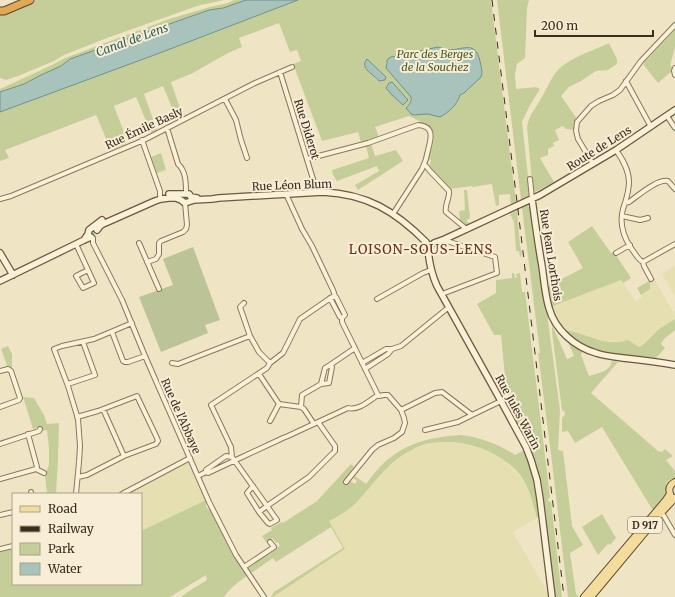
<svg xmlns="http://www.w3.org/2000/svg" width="675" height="597" font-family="Merriweather,serif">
	<rect width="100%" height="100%" fill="#efe5c5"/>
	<path fill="#e5dfb2" d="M675 266V297L662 274Z
		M621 280 636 301 642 297 641 295 650 289V282L655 280 673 312 675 311V319L659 329 644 344 639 347 628 340 622 342 613 343 597 340 575 332 565 330 556 316 552 309V306Z
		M442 442 469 444 482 448 494 453 503 459 521 477 532 496 537 518 513 532 538 576 547 590 549 597H273L345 549 329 521 344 512 356 503 388 467 402 456 423 445 431 443Z
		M182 464H189L191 468H192L206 500 141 531V494H125Z"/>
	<path fill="#c5ce98" d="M36 0H224L197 6 107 38 64 55 54 61 18 76 6 80 0 78V15Z
		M234 0H246L223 8 209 10 70 59 61 66 41 75 24 84 0 92V89L52 65 65 58 169 19 210 7 228 3Z
		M298 0H491L516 203 511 205 510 194 499 195V205L496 206 492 184 472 187V186L449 189 429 167 431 160 428 159C430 153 434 143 434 137 433 125 418 121 409 116L375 127 379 137 361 142 358 132 322 141 293 64 301 61 297 50 290 52 279 23 239 38 242 47 228 53 191 74 171 82 183 117 177 120 163 86 144 94 157 130 151 133 136 97 114 106 127 140 125 141 126 144 111 150 96 115 5 150 9 158 0 161V112L157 54Z
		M497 0H529L527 8 525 58 517 64 515 74 516 89 536 87 540 89 530 105 522 122 530 195 521 200Z
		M675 29V47L670 66 673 67 672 71 658 83 643 64Z
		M609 43 617 59V64L608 70 596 71 581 81 569 87 561 96 577 119 574 130 566 129 563 126 555 130 559 140 553 143 554 146 548 149V155L540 158 554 182 535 192H533L527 127C529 115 533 112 539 102 544 94 548 84 554 75 566 58 591 52 609 43Z
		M371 144 375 156 396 150 403 161 358 190 355 185 379 171 377 166 337 181 333 175 332 170 369 158 366 146Z
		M161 153 166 170 157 173 151 157Z
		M464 190H467L470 218 467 220V222H468L470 225 467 226 460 221 459 211 465 210Z
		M527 205 530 208 531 210 548 316V321L560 410 558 450 563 451 572 526 583 545 570 553 576 594 579 597H568L551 454 538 353H540L522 208Z
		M517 211 520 245 522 255H521V257H520L519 251H516L514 222 510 214Z
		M592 226 611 253 614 252 631 278 623 283 621 280 553 306 552 309 548 286 583 268 568 242Z
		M512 273H514L515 278 517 277 516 274 520 273 522 292H525L550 497 548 499V501L551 502 562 597H555L544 514 543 500 536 467 529 448 517 424 507 389 505 378 501 335H494L477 304 496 293V280L512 278Z
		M654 278 655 280 650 282V289L641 295 637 288Z
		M675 319V330L664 339 661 344 665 348 656 358C623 355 590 355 565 330 587 333 605 348 628 340L639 347 644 344 659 329Z
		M552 325 567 359 574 356 568 342 582 352 581 355 589 376C598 373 610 372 612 361L618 362 591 393 658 451 662 452 665 449 673 456 666 460 675 471V479L669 480 666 483 667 495 653 510 652 509 602 427 575 443 568 431 562 432V418L563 417 565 414 564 411 562 410 552 332Z
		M8 346 12 354V368H8L1 349Z
		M23 397 34 398 44 415 47 424 59 423 58 458 56 494H47L45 475 49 465V448L47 430 42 431 40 427 33 429Z
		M460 435C480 437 498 444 515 455L524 450 532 470 540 517 537 518C533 504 530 489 521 476 500 450 464 438 431 443 421 444 412 450 403 455 385 466 372 486 357 502 349 510 339 516 329 521L345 549 273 597H271L274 592 343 548 331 527 276 562 273 558 253 572H250L248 568 249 566 280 546 278 542 276 543 272 538 266 542 262 536 272 530 271 528 280 523 282 522 283 523 317 501 351 464 354 467 350 472 351 473 343 482 346 485 350 481 355 484 357 481 353 478 355 476 366 484C373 475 381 464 391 457 412 441 434 437 460 435Z
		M206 500V505L207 508 211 510C222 532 233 555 247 576 238 582 230 588 224 597H181L189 591 207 580 206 575 170 597H0V552L13 549V584H141V531Z
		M602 514 616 538 610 545 608 544 598 555 582 527Z"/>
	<path fill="#bcc397" d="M193 247 220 320 205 325 208 333 161 352 139 297 173 285 163 259Z"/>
	<path fill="#a7c3bc" stroke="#6d928a" d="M246 0H298L157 54 0 112V92L24 84 41 75 61 66 70 59 209 10 223 8Z
		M438 47C442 48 446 50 450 50 465 49 475 41 480 61 481 67 483 71 481 77L464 93 460 95C457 105 449 112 440 117L428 114 414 115 411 114 406 108C409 105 412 102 411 97L386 68 387 63V60L389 58 391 57 404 55 415 52Z
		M367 59 386 77 385 80 379 81C374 74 359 69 367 59Z
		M392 82 408 100 403 105 392 95 386 88 389 83Z"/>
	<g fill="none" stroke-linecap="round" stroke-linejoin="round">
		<g stroke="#8b765a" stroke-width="6">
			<path id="street" d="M675 68 674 71 675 75
				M280 72 317 192
				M626 81 651 127
				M225 99 236 120 241 140 247 158
				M667 116 675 128
				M167 128 178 164C186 171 186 183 186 194
				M142 140 160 191V196
				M616 150C623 160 629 170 629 182 629 192 626 200 623 209 619 224 623 236 631 248 635 253 638 260 643 262L644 266 651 279
				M307 159 368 143 418 125C435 126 431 139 428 150 427 157 425 163 422 169L393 214
				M593 164 578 139 576 131 577 122 591 106 599 101 613 95 620 90 641 61 675 25
				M424 165 426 166 430 171 449 191C450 199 444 205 446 212L464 227 466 230
				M530 179 532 199
				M286 194 302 229 312 246 333 290 335 296
				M0 199 11 196 144 140 255 83 292 67
				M625 203 629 202C639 195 657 179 668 181L675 189
				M622 216 640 220 648 218
				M93 238V243L122 300 145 356 209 502 236 555 264 597
				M139 243 159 289
				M76 244 94 283 83 288 76 276 88 270
				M616 253 630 245
				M147 262 156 259 159 254V243L161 241 183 232 186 229 187 225 185 203
				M643 262 675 244
				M442 294 497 273 495 257 447 241 445 239
				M377 299 423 273 431 270
				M244 303 240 307 250 336 259 352 270 363
				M342 318V322L378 395
				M112 332 123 361 125 362H128L145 356
				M392 349 401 346 449 307
				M172 363 178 364 250 336
				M362 363 386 349H392L388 354 365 369
				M330 365 355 348
				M0 371 8 369 11 371 20 398 19 400 0 407
				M259 374 279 404 301 407 304 409 314 424
				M68 384 95 375 83 342
				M301 407 302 395 321 384 325 368 330 365 332 367 329 383 321 384
				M103 409 124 456
				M401 410 435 393 442 392 472 415 501 401
				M77 417 98 411 137 396 157 438 158 441 156 444 124 456 87 475 78 477
				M270 421 279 404
				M425 430 458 422 472 415
				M28 434 37 467 36 469
				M0 444 39 431 40 429
				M206 472V470L226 456 232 457
				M198 476 206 472 208 473 240 458 283 438 288 436 348 408C358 411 369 401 378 395L379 396 384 395H388L401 410 404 418 405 423 402 432 394 438 378 445 372 450 346 482
				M0 479 36 469 44 473
				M253 486 247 493 259 512 267 506 232 457 231 447 211 405 267 368 270 363 283 353 300 319 332 297H336L345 315 342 318 340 317 330 298
				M31 492V494
				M76 494 79 462 80 446 78 419 68 386 54 349 62 346 94 339 132 323
				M122 494 190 458
				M259 512 268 523 270 524 277 520 267 506 309 477 335 451V446L318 422
				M661 513 664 516 675 535
				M0 515 13 512
				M0 549 13 546
				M244 567 274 547 270 542"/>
		</g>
		<g stroke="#6d573d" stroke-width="8">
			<path id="secondary" d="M169 194C172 194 188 194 189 194 190 195 190 196 191 197L197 198
				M532 199C535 221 538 244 542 266 544 280 545 295 549 308 555 330 575 347 596 353 605 356 614 357 623 358 641 360 658 362 675 365
				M97 230 100 226 103 224 155 201 161 199 169 198H176L181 200 185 203 194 200 212 199 219 198 323 192C367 194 395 211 426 242
				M84 240 88 234 89 230 102 220
				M426 242 425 243V247L428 249C429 262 432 275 437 286L501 401 526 447 531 460 537 480 540 499 552 597
				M434 243 445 239 540 195 616 150 675 110
				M0 253 13 275
				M0 281 76 244 84 240 91 237"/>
		</g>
		<g stroke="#59442e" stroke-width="8">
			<path id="primary" d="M671 496C668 490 669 485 675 482
				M584 597 666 500 670 494
				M591 597 661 513 675 498"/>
		</g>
		<g stroke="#59442e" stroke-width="9">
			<path id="highway" d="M0 11H4L30 0"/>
		</g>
		<use href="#street" stroke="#faf1d9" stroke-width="4"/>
		<use href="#secondary" stroke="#faf1d9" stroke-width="5.5"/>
		<use href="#primary" stroke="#f3dc9c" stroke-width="6"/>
		<use href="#highway" stroke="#e0a954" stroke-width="7"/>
		<path stroke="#3b2d1f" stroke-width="1" stroke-dasharray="7 7" stroke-linecap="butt" d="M492 0 518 210 564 597"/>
	</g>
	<g text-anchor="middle" stroke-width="4" stroke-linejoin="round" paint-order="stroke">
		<rect fill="#f7eed5" stroke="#736756" stroke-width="1" x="628" y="517" width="34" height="16" rx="3"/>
		<g font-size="10" font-weight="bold" fill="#3b2d1f">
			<text x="645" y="529">D 917</text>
		</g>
		<g font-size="11" font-style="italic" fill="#495825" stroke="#f7eed5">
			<text x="435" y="58">Parc des Berges<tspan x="435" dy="13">de la Souchez</tspan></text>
		</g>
		<g font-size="11" fill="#3b2d1f" stroke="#f7eed5">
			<text transform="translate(144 128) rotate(-25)" y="4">Rue Émile Basly</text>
			<text transform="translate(307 129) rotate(73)" y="4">Rue Diderot</text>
			<text transform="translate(599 148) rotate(-32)" y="4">Route de Lens</text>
			<text transform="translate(292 185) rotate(-2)" y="4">Rue Léon Blum</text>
			<text transform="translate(551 255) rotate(81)" y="4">Rue Jean Lorthois</text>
			<text transform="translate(518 412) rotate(62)" y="4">Rue Jules Warin</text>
			<text transform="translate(181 416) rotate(66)" y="4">Rue de l'Abbaye</text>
		</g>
		<g font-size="12" font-style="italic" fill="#2e5b5a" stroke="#f7eed5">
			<text transform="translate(132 40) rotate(-20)" y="4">Canal de Lens</text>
		</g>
		<g font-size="13" letter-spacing="1" fill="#69301d" stroke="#f7eed5">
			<text x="421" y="254">LOISON-SOUS-LENS</text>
		</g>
	</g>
	<rect x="12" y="493" width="130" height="92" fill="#f7eed5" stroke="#aca18c"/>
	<rect x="20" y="506" width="20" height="6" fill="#f3dc9c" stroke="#aca18c"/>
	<text x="48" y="513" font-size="12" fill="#3b2d1f">Road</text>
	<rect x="20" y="526" width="20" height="6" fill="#3b2d1f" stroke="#aca18c"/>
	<text x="48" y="533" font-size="12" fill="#3b2d1f">Railway</text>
	<rect x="20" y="543" width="20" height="12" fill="#c5ce98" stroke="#aca18c"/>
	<text x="48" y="553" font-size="12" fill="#3b2d1f">Park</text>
	<rect x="20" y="563" width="20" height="12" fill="#a7c3bc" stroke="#aca18c"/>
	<text x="48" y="573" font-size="12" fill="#3b2d1f">Water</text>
	<path d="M535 30v6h118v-6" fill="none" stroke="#3b2d1f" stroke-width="2"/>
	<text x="541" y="30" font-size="12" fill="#3b2d1f" stroke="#f7eed5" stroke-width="3" paint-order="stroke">200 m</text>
</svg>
